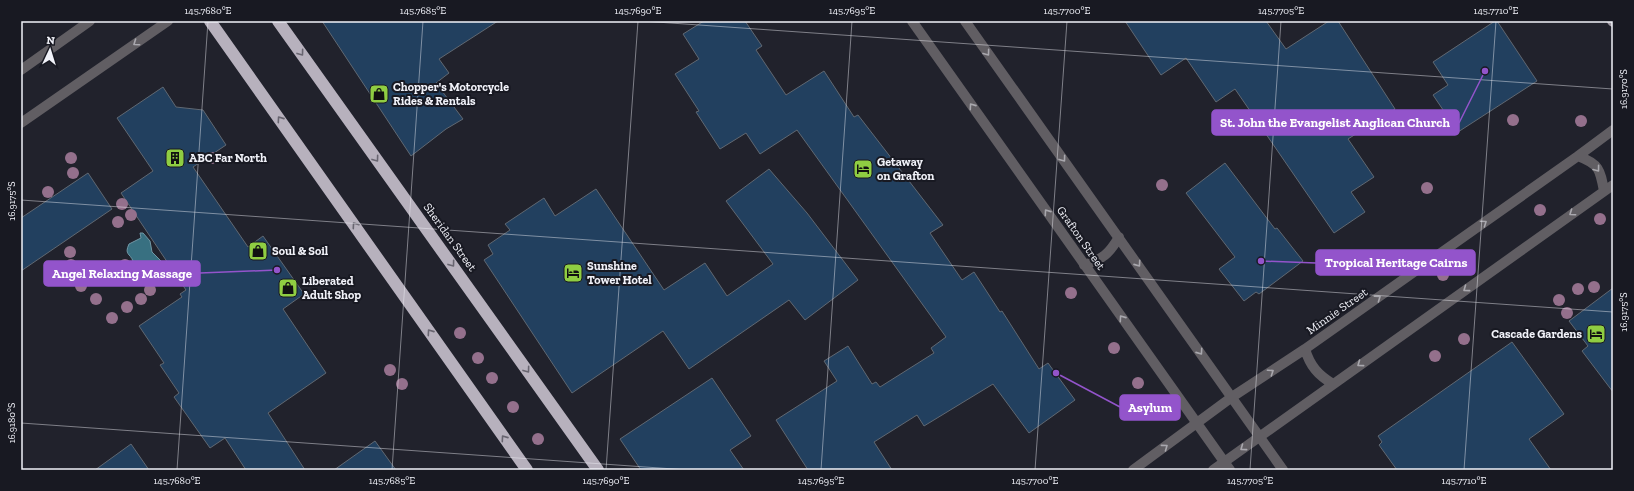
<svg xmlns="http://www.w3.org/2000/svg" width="1634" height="491" font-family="'Zilla Slab',serif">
	<rect width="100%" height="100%" fill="#21222c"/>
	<path fill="#387081" stroke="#7097a5" d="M140 233H143L150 241 152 252 163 263 162 273 153 281 138 277C134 272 134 267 133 261 130 253 124 255 129 244L141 238Z"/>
	<path fill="#22405f" stroke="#606872" d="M322 21H498L439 59 449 73 436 83 463 119 446 129 411 156Z
		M704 21H745L762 46 756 50 786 95 824 71 854 117 858 115 943 225 930 233 962 280 974 272 1000 312 1002 311 1039 369 1048 363 1075 400 1029 433 993 384 924 426 917 415 874 442 892 470H808L776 420 837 381 824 361 848 346 872 384 876 382 880 387 934 353 931 348 946 337 797 130 760 154 746 133 720 149 696 112 699 111 675 74 699 59 683 34Z
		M1125 21H1266L1286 49 1329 21H1338L1395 109 1348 139 1374 177 1351 192 1365 212 1334 233 1235 89 1216 102 1186 58 1161 75Z
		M1495 21H1497L1537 81 1458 132 1433 95 1448 85 1433 62Z
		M163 87 176 107 203 110 226 145 193 167 248 247 263 236 304 294 283 309 326 373 268 413 305 470H246L225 438 210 448 174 397 179 393 160 365 164 363 139 326 182 297 180 294 186 290 121 193 153 171 117 118Z
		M1225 163 1275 229 1277 228 1303 261 1259 294 1256 292 1244 301 1219 269 1235 257 1186 193Z
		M769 169 807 213 858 280 805 320 789 300 689 369 663 331 572 393 484 260 493 254 488 245 510 230 505 224 544 198 555 216 596 189 664 290 705 263 727 296 773 264 726 201Z
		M88 173 112 209 21 271V218Z
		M1613 288V392L1582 351 1588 346 1569 321Z
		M1512 342 1564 414 1529 439 1551 470H1397L1379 445 1382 442 1378 436Z
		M712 378 751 436 730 450 744 470H641L620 439Z
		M375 441 396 470H334Z
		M131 444 149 470H95Z"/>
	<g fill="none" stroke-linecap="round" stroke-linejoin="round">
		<path stroke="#615e63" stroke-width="10" d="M912 21 1230 470
			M965 21 1283 470
			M21 70 90 21
			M21 123 168 21
			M1578 156C1599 164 1600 169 1604 191
			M1084 265C1103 259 1109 254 1119 237
			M1305 349C1310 366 1318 375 1333 384
			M1133 470 1232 397 1305 349 1578 156 1613 130
			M1213 470 1613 185"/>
		<path stroke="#9f99a3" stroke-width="10" d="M1612 21 1613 22"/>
		<path stroke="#b7b1bd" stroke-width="12" d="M210 21 527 470
			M278 21 598 470"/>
	</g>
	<g fill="#94708c">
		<circle cx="1513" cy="120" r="6"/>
		<circle cx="1581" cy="121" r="6"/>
		<circle cx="71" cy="158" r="6"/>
		<circle cx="213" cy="158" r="6"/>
		<circle cx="73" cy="173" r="6"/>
		<circle cx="1162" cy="185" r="6"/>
		<circle cx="1427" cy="188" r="6"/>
		<circle cx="48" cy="192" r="6"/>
		<circle cx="122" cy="204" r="6"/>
		<circle cx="1540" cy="210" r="6"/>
		<circle cx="131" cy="215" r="6"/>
		<circle cx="1600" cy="219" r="6"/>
		<circle cx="118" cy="222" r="6"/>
		<circle cx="70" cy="252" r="6"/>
		<circle cx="71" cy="265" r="6"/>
		<circle cx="125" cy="265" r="6"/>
		<circle cx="1443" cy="275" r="6"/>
		<circle cx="81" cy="286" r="6"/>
		<circle cx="1594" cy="287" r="6"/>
		<circle cx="1578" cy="289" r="6"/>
		<circle cx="150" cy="290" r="6"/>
		<circle cx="1071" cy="293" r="6"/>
		<circle cx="96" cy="299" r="6"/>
		<circle cx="141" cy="299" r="6"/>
		<circle cx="1559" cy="300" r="6"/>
		<circle cx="127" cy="307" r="6"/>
		<circle cx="1567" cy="313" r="6"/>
		<circle cx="112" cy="318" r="6"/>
		<circle cx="460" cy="333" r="6"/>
		<circle cx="1464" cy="339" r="6"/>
		<circle cx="1114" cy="348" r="6"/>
		<circle cx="1435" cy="356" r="6"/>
		<circle cx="478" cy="358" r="6"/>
		<circle cx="390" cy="370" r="6"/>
		<circle cx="492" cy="378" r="6"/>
		<circle cx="1138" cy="383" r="6"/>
		<circle cx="402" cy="384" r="6"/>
		<circle cx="513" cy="407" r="6"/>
		<circle cx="538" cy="439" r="6"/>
	</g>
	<defs><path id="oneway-chevron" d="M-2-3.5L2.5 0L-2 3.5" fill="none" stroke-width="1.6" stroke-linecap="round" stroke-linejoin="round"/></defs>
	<g stroke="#a9a8ae">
		<use href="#oneway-chevron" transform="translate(136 43) rotate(145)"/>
		<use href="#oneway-chevron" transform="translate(987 53) rotate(54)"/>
		<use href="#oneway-chevron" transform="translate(972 106) rotate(-125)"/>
		<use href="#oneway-chevron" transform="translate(1063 159) rotate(54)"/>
		<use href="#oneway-chevron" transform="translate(1597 169) rotate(53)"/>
		<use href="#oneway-chevron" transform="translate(1047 212) rotate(-125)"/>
		<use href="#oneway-chevron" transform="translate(1572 213) rotate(145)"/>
		<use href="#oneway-chevron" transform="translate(1484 223) rotate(-35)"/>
		<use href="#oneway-chevron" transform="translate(1138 264) rotate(55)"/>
		<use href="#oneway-chevron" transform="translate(1466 289) rotate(144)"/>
		<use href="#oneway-chevron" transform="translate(1378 298) rotate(-35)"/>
		<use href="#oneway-chevron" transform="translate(1122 318) rotate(-125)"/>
		<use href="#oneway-chevron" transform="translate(1200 352) rotate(55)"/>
		<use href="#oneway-chevron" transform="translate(1360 364) rotate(144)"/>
		<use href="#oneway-chevron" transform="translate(1271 372) rotate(-34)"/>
		<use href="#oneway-chevron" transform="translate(1165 447) rotate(-36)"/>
		<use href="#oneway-chevron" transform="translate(1243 448) rotate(144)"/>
	</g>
	<g stroke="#686570">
		<use href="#oneway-chevron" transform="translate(301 53) rotate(54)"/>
		<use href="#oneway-chevron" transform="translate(280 119) rotate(-125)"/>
		<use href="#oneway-chevron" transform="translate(376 159) rotate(54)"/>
		<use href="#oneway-chevron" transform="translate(355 225) rotate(-125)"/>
		<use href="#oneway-chevron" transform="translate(452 264) rotate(54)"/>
		<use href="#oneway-chevron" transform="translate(430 332) rotate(-125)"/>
		<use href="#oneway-chevron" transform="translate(527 370) rotate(54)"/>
		<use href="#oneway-chevron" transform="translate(504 438) rotate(-125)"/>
	</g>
	<path fill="none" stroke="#f1f2f9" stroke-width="1" stroke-opacity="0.45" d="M642 21 1613 89M21 200 1613 312M21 423 688 470M177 470 208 21M392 470 423 21M606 470 638 21M821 470 852 21M1035 470 1067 21M1250 470 1281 21M1464 470 1496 21"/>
	<defs>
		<g id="shop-square" transform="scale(1)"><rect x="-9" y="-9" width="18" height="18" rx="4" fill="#8fcd42" stroke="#181922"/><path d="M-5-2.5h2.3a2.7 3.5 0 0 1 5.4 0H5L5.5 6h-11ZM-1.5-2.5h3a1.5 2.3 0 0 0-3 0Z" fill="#111"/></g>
		<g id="building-square" transform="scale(1)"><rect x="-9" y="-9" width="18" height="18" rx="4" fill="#8fcd42" stroke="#181922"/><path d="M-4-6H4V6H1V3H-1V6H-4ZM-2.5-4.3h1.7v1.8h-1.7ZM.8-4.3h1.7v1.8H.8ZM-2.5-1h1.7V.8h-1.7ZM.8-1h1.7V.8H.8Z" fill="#111"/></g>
		<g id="hotel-square" transform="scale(1)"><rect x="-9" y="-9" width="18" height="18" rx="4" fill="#8fcd42" stroke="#181922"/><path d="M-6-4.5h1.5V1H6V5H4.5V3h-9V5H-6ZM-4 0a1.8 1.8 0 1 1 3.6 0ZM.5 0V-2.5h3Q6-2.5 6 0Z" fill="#111"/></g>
	</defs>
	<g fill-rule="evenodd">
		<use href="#shop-square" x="379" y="94"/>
		<use href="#building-square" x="175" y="158"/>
		<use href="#hotel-square" x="863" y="169"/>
		<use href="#shop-square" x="258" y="251"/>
		<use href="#hotel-square" x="573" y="273"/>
		<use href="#shop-square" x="288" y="288"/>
		<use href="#hotel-square" x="1596" y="334"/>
	</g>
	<g text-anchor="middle" stroke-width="4" stroke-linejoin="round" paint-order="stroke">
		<g font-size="12" font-weight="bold" fill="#f1f2f9" stroke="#181922" text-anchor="start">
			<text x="393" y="91">Chopper's Motorcycle<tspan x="393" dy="14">Rides &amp; Rentals</tspan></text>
			<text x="189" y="162">ABC Far North</text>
			<text x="877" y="166">Getaway<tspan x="877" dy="14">on Grafton</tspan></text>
			<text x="272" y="255">Soul &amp; Soil</text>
			<text x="587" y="270">Sunshine<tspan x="587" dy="14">Tower Hotel</tspan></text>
			<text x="302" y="285">Liberated<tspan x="302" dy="14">Adult Shop</tspan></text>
			<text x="1582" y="338" text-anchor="end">Cascade Gardens</text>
		</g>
		<g font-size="12" fill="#f1f2f9" stroke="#181922">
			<text transform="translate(450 237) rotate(54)" y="4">Sheridan Street</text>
			<text transform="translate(1081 238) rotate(55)" y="4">Grafton Street</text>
			<text transform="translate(1337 311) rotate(-35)" y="4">Minnie Street</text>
		</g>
	</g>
	<path fill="none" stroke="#9354cb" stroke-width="1.5" d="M1485 71L1459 123M1261 261L1316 263M277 270L200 273M1056 373L1120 407"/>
	<g fill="#9354cb" stroke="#181922" stroke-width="1.5">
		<circle cx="1485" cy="71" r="4"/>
		<circle cx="1261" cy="261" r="4"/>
		<circle cx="277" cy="270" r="4"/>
		<circle cx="1056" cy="373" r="4"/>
	</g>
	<g fill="#9354cb" stroke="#9354cb" stroke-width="1.5">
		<rect x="1212" y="110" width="247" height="25" rx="4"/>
		<rect x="1316" y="250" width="159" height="25" rx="4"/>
		<rect x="44" y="261" width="156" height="25" rx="4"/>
		<rect x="1120" y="395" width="60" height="25" rx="4"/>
	</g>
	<g font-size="13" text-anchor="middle" font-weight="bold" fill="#fff">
		<text x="1335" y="127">St. John the Evangelist Anglican Church</text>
		<text x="1396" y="267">Tropical Heritage Cairns</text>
		<text x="122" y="278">Angel Relaxing Massage</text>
		<text x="1150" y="412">Asylum</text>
	</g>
	<rect width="1634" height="491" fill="none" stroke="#181922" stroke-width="44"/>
	<g transform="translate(50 50) rotate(4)" stroke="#181922" stroke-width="3" paint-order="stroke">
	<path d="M0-3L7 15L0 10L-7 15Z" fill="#f1f2f9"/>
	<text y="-6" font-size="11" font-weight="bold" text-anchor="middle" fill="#f1f2f9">N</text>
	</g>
	<rect x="22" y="22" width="1590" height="447" fill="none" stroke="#f1f2f9" stroke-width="1.5"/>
	<g font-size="10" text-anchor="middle" fill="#f1f2f9">
		<text x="208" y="14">145.7680°E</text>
		<text x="423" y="14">145.7685°E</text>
		<text x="638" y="14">145.7690°E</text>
		<text x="852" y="14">145.7695°E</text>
		<text x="1067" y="14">145.7700°E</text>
		<text x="1281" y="14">145.7705°E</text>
		<text x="1496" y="14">145.7710°E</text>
		<text transform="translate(1623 89) rotate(-90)" y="4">16.9170°S</text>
		<text transform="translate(11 201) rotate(-90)" y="4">16.9175°S</text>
		<text transform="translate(1623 312) rotate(-90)" y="4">16.9175°S</text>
		<text transform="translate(11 423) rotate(-90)" y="4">16.9180°S</text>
		<text x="177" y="484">145.7680°E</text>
		<text x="392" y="484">145.7685°E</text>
		<text x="606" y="484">145.7690°E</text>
		<text x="821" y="484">145.7695°E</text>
		<text x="1035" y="484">145.7700°E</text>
		<text x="1250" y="484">145.7705°E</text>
		<text x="1464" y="484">145.7710°E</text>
	</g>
</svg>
